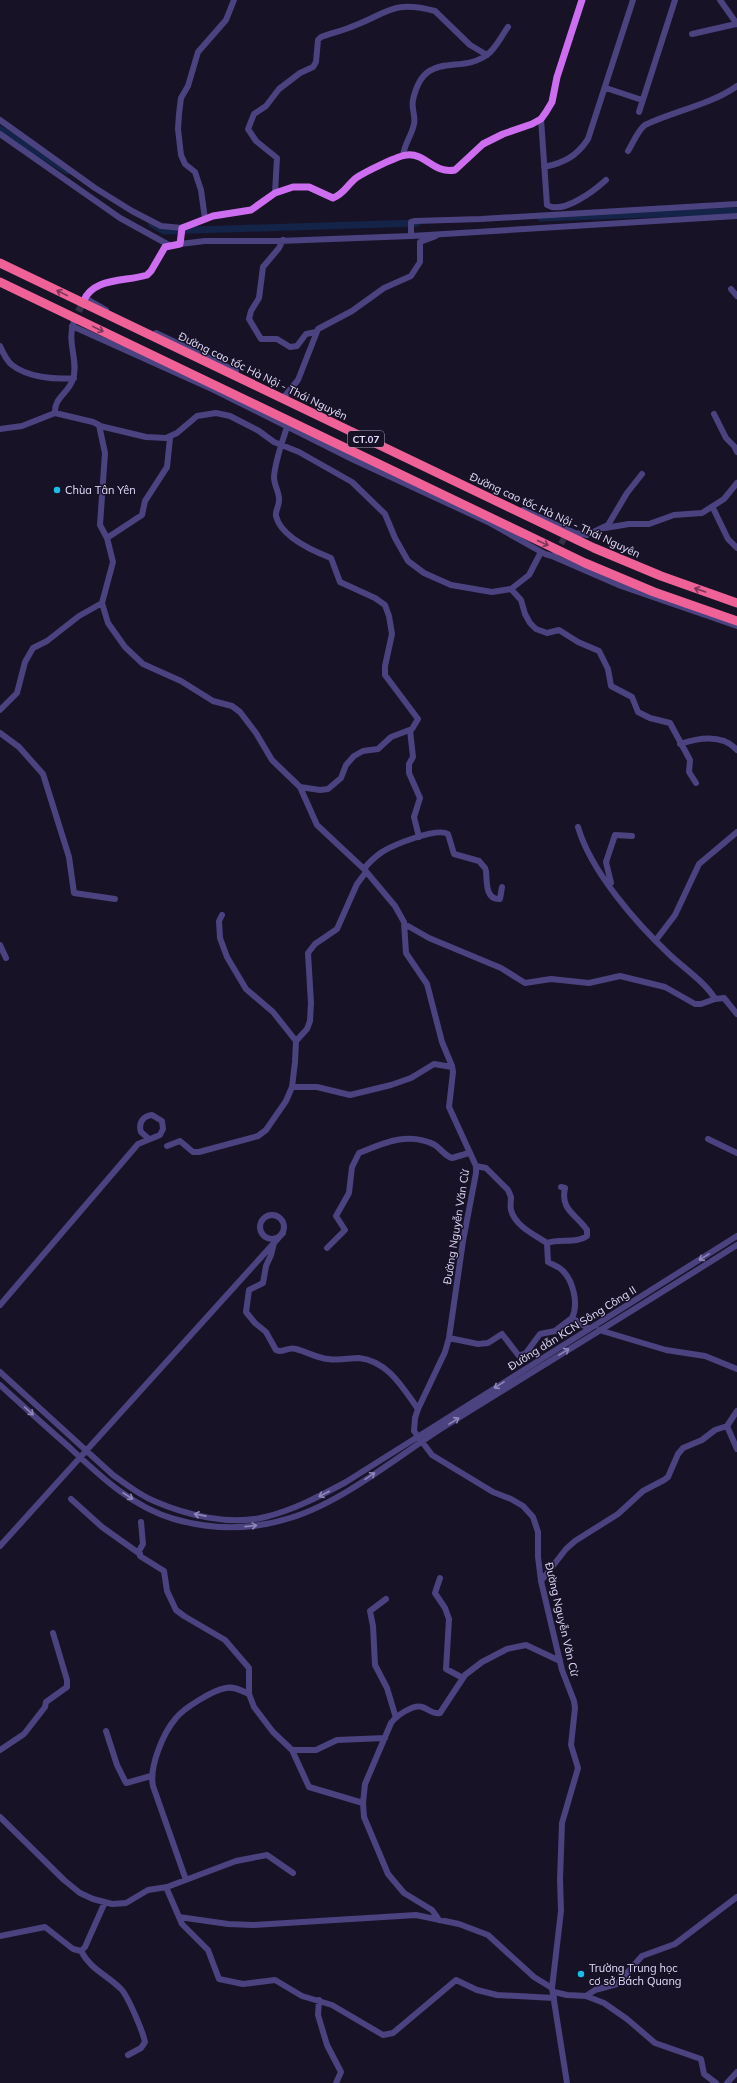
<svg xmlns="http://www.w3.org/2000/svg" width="737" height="2083" font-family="Mulish,sans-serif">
	<rect width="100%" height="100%" fill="#181226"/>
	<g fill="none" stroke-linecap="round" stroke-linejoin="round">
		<path stroke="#142348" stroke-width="7" d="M0 129 67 171
			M541 218 737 211
			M152 224 164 231 417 223"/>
		<path stroke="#363046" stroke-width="6" stroke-dasharray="6 3" stroke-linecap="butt" d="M557 552 566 534"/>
		<path stroke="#363046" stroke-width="7" stroke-dasharray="7 3.5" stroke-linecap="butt" d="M74 321 83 302"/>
		<path stroke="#4b4280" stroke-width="6" d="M720 0 737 24
			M692 34 736 24
			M606 88 642 100
			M639 112 675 0
			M541 119 547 205C563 215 595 190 606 180
			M0 120 95 188 132 211 161 226 182 228
			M0 134 120 218 169 245
			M628 151C633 143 638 130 645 125 674 111 710 105 737 86
			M403 156C404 144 412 135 414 124 416 117 411 108 413 100 424 48 461 76 488 54 496 48 502 35 508 27
			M544 167C564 163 577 156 588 139L633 0
			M275 193 277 158 256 141 248 129 254 114 266 106 279 89 300 73 313 67 316 62 318 40 321 37C332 33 345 30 356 25 389 12 394 0 435 11L470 45 487 55
			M205 219 201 190 195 172 185 164 181 155 178 129 179 114 181 98 188 86 198 52 226 20 234 0
			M411 236V222L415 221 481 219 737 204
			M283 240 279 248 263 267 259 298 251 311 249 319 261 339H277L290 347 297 346 306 334 316 332
			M180 244 205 241H279L411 236 737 216
			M731 289 737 296
			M85 298 106 310
			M74 321C66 342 79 361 73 379 69 393 54 397 55 413L93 422 99 425 105 453 100 525 107 538 113 562 102 603 108 623 125 647 143 664 181 681 213 701 232 706 240 712 256 733 272 760 300 787 317 825 364 869 395 906 404 922 406 953 427 984 442 1042 452 1066 453 1072 449 1107 476 1166V1173L463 1241 449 1338 445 1352 418 1409 415 1418 414 1431 432 1455 493 1492 511 1499 523 1506 533 1517 538 1532V1557L541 1581 562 1670 574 1701 575 1708 571 1745 578 1768 562 1823 560 1879 561 1911 552 1988 567 2083
			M72 326 212 389 354 460 488 522 545 554 552 556 556 554
			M156 333 236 371
			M0 346C3 353 6 360 12 365 27 377 55 380 74 378
			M284 397 298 380 318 329 352 311 384 288 411 276 420 262V242L436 236
			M714 414 726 438 734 446 737 452
			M100 426 146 437 166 438 177 433 197 416 216 413 230 416 259 431 274 442 299 452 352 482 385 514 395 538 408 561 424 573 451 585 492 592 511 589 529 575 541 552
			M287 427C282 443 275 461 274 477 274 486 280 493 279 501 279 506 275 511 276 516 281 537 313 551 331 558L340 582 375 598 385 605 389 616 392 634 385 666V675L418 719 412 729 391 737 378 749 363 751 354 756 346 765 341 778 328 789 320 790 300 787
			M0 429 22 426 55 413
			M713 508 728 539 737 548
			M523 510 575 533 587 535 608 525 627 493 642 474
			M605 528 629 524H649L674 515 702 513 724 499 737 483
			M107 538 142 515 145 501 167 467 170 438
			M552 556 621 586 737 626
			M511 589 521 600 525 614 530 623 536 629 547 633 559 630 578 642 599 651 608 669 611 686 632 697 638 712 650 718 670 723 690 760 689 772 696 783
			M0 710 17 693 25 662 33 648 47 641 79 616 102 603
			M410 730 413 757 409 764V773L420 798 414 817 419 837
			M0 733 19 747 43 774 69 857 74 893 115 899
			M680 744C698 738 723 734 737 750
			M578 827C591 872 637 924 671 956 684 968 707 984 715 999
			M364 869C369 862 375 857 382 852 393 845 437 827 448 834L454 854 479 861 485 868
			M486 871C487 881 485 900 500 899L502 887
			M611 883 606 862 615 835 632 836
			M222 915 219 921 220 938 227 957 246 989 273 1012 296 1041
			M405 927 408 926 429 938 501 968 525 983 551 979 589 983 620 976 665 987 695 1004H701L715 999 724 998 737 1014
			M656 940 675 915 699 864 737 832
			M0 945 6 958
			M292 1087H317L350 1095 391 1085 411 1078 434 1064 452 1067
			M708 1139 737 1153
			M167 1146 180 1141 193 1152H199L258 1136 266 1130 286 1101 292 1087 295 1062 296 1041 307 1029 310 1021 311 1003 308 953 315 944 337 929 357 884 366 872
			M476 1166 486 1168 508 1190 511 1197C511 1201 510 1205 511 1210 515 1226 535 1235 547 1243L548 1262C553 1265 558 1266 562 1270 573 1280 579 1304 572 1318L589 1329
			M260 1227a12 12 0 1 1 24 0a12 12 0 1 1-24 0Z
			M274 1243 271 1255 266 1266 263 1283 249 1290 246 1312 255 1323 266 1332 276 1350C282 1354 288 1346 296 1349 307 1352 317 1358 328 1359 339 1361 349 1358 359 1358 388 1361 403 1388 418 1409
			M547 1243C560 1238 576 1244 587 1236V1230C576 1214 560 1210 565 1188L561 1187
			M327 1248 345 1230 336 1216 349 1193 352 1167 359 1153C383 1143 409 1131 435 1145 441 1149 445 1156 452 1158L469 1153
			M0 1305 138 1144 160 1135 163 1129 162 1121 152 1115C143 1116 138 1123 141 1132L149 1139
			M599 1330 666 1350 705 1356 737 1369
			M449 1338 478 1344 488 1343 502 1334 519 1356 526 1353 540 1334 555 1331 572 1318
			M0 1372 113 1475C126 1484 139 1495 154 1501 186 1515 230 1526 265 1517 294 1510 320 1496 346 1482L737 1236
			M0 1385C23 1406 45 1426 68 1446 99 1475 132 1507 174 1519 212 1530 252 1530 290 1518 341 1503 397 1457 442 1428 540 1367 639 1307 737 1245
			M727 1426 737 1449
			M71 1499 102 1527 140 1554
			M141 1522 143 1544 139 1551 140 1556 164 1571 167 1591 176 1610 184 1616 225 1640 249 1668V1694L254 1707 273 1732 292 1750 309 1787 363 1803
			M0 1546 283 1233
			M440 1578 435 1593 445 1608 449 1619 446 1669 463 1678
			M541 1581 566 1549 575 1541 618 1514 643 1491 664 1480 668 1477 678 1454 683 1448 702 1440 715 1430 727 1426 737 1411
			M386 1599 370 1611 373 1626 375 1665 387 1688 396 1718
			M106 1731 117 1765 126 1783 151 1776
			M0 1750 24 1734 45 1707 46 1702 67 1687V1680L53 1633
			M292 1750H316L337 1740 385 1738
			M0 1817 64 1880 80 1893 93 1899 112 1904 126 1903 148 1890 167 1887 236 1861 267 1855 293 1873
			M186 1880 153 1786C149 1767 163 1733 176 1718 184 1708 213 1690 226 1688 234 1686 242 1691 249 1694
			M166 1887 182 1924 208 1950 219 1979 243 1984 275 1980 302 1996 332 2005 383 2035 393 2033 456 1980 477 1990 497 1995 554 1998
			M179 1917 228 1924 253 1925 416 1915 459 1924 488 1935 534 1977 552 1988
			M439 1920 432 1910 404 1893 388 1874 364 1817 363 1803 365 1784 391 1723C396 1716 413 1704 422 1707 429 1709 433 1715 440 1713L465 1675 482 1662 507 1649 526 1645 560 1661
			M0 1936 45 1927 73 1949 81 1951 85 1947 105 1902
			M81 1951C91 1970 106 1974 121 1989 128 1996 143 2032 145 2042L141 2048 128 2055
			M554 1992 567 1995 586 1996 604 2003 627 2019 655 2043 701 2059 704 2074 716 2083
			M586 1996 595 1990 617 1984 642 1956 675 1944 737 1897
			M319 2000 318 2015 327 2045 341 2072 336 2083
			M727 2083 737 2072"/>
		<path stroke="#cd6df0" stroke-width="7" d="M83 302C93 277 125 282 147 275L151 271 165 247 180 244 182 228 213 216 251 210 275 193 293 187H309L333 198C344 194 348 184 356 178 363 173 399 155 407 155 426 153 433 174 455 170L483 144 503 134 532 124 541 119 546 112 552 102 557 77 582 0"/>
		<path stroke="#ef6297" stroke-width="9" d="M0 263 594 548 661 576 737 603
			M0 282 585 563 654 592 737 621"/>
	</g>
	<defs><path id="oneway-shaft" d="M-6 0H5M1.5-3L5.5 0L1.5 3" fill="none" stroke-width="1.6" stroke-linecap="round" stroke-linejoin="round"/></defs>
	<g stroke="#793659">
		<use href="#oneway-shaft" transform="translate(62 293) rotate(-154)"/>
		<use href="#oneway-shaft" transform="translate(98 329) rotate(26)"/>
		<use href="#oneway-shaft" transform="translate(543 543) rotate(25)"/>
		<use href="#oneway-shaft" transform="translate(700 590) rotate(-161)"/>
	</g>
	<g stroke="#8f87b7">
		<use href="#oneway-shaft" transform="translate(704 1257) rotate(148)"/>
		<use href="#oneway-shaft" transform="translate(564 1352) rotate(-32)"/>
		<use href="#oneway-shaft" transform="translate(499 1385) rotate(148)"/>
		<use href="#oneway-shaft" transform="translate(29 1411) rotate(42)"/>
		<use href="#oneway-shaft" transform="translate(454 1421) rotate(-32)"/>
		<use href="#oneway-shaft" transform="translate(370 1476) rotate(-34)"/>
		<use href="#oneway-shaft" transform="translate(324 1494) rotate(153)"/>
		<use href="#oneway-shaft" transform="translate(128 1496) rotate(33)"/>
		<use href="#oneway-shaft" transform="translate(200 1515) rotate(-169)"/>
		<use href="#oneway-shaft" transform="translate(251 1526) rotate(-6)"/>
	</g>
	<g fill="#1abee8" stroke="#181226" stroke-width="1.5">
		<circle cx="57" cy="490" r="4"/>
		<circle cx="581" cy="1974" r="4"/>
	</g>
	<g text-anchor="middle" stroke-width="3" stroke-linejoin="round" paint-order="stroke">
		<rect fill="#181226" stroke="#a59fbb" stroke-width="1" x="348" y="431" width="36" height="16" rx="3"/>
		<g font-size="10" font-weight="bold" fill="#e2dbfb">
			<text x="366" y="443">CT.07</text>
		</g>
		<g font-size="11" fill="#e2dbfb" stroke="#181226">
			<text transform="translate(263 376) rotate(26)" y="4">Đường cao tốc Hà Nội - Thái Nguyên</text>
			<text transform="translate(555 515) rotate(25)" y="4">Đường cao tốc Hà Nội - Thái Nguyên</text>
			<text transform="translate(456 1227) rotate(-81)" y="4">Đường Nguyễn Văn Cừ</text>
			<text transform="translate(572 1328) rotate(-32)" y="4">Đường dẫn KCN Sông Công II</text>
			<text transform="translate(562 1619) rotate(77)" y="4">Đường Nguyễn Văn Cừ</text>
		</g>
		<g font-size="11" fill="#e2dbfb" stroke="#181226" text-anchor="start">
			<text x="65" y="494">Chùa Tân Yên</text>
			<text x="589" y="1972">Trường Trung học<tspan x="589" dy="13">cơ sở Bách Quang</tspan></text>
		</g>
	</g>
</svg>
